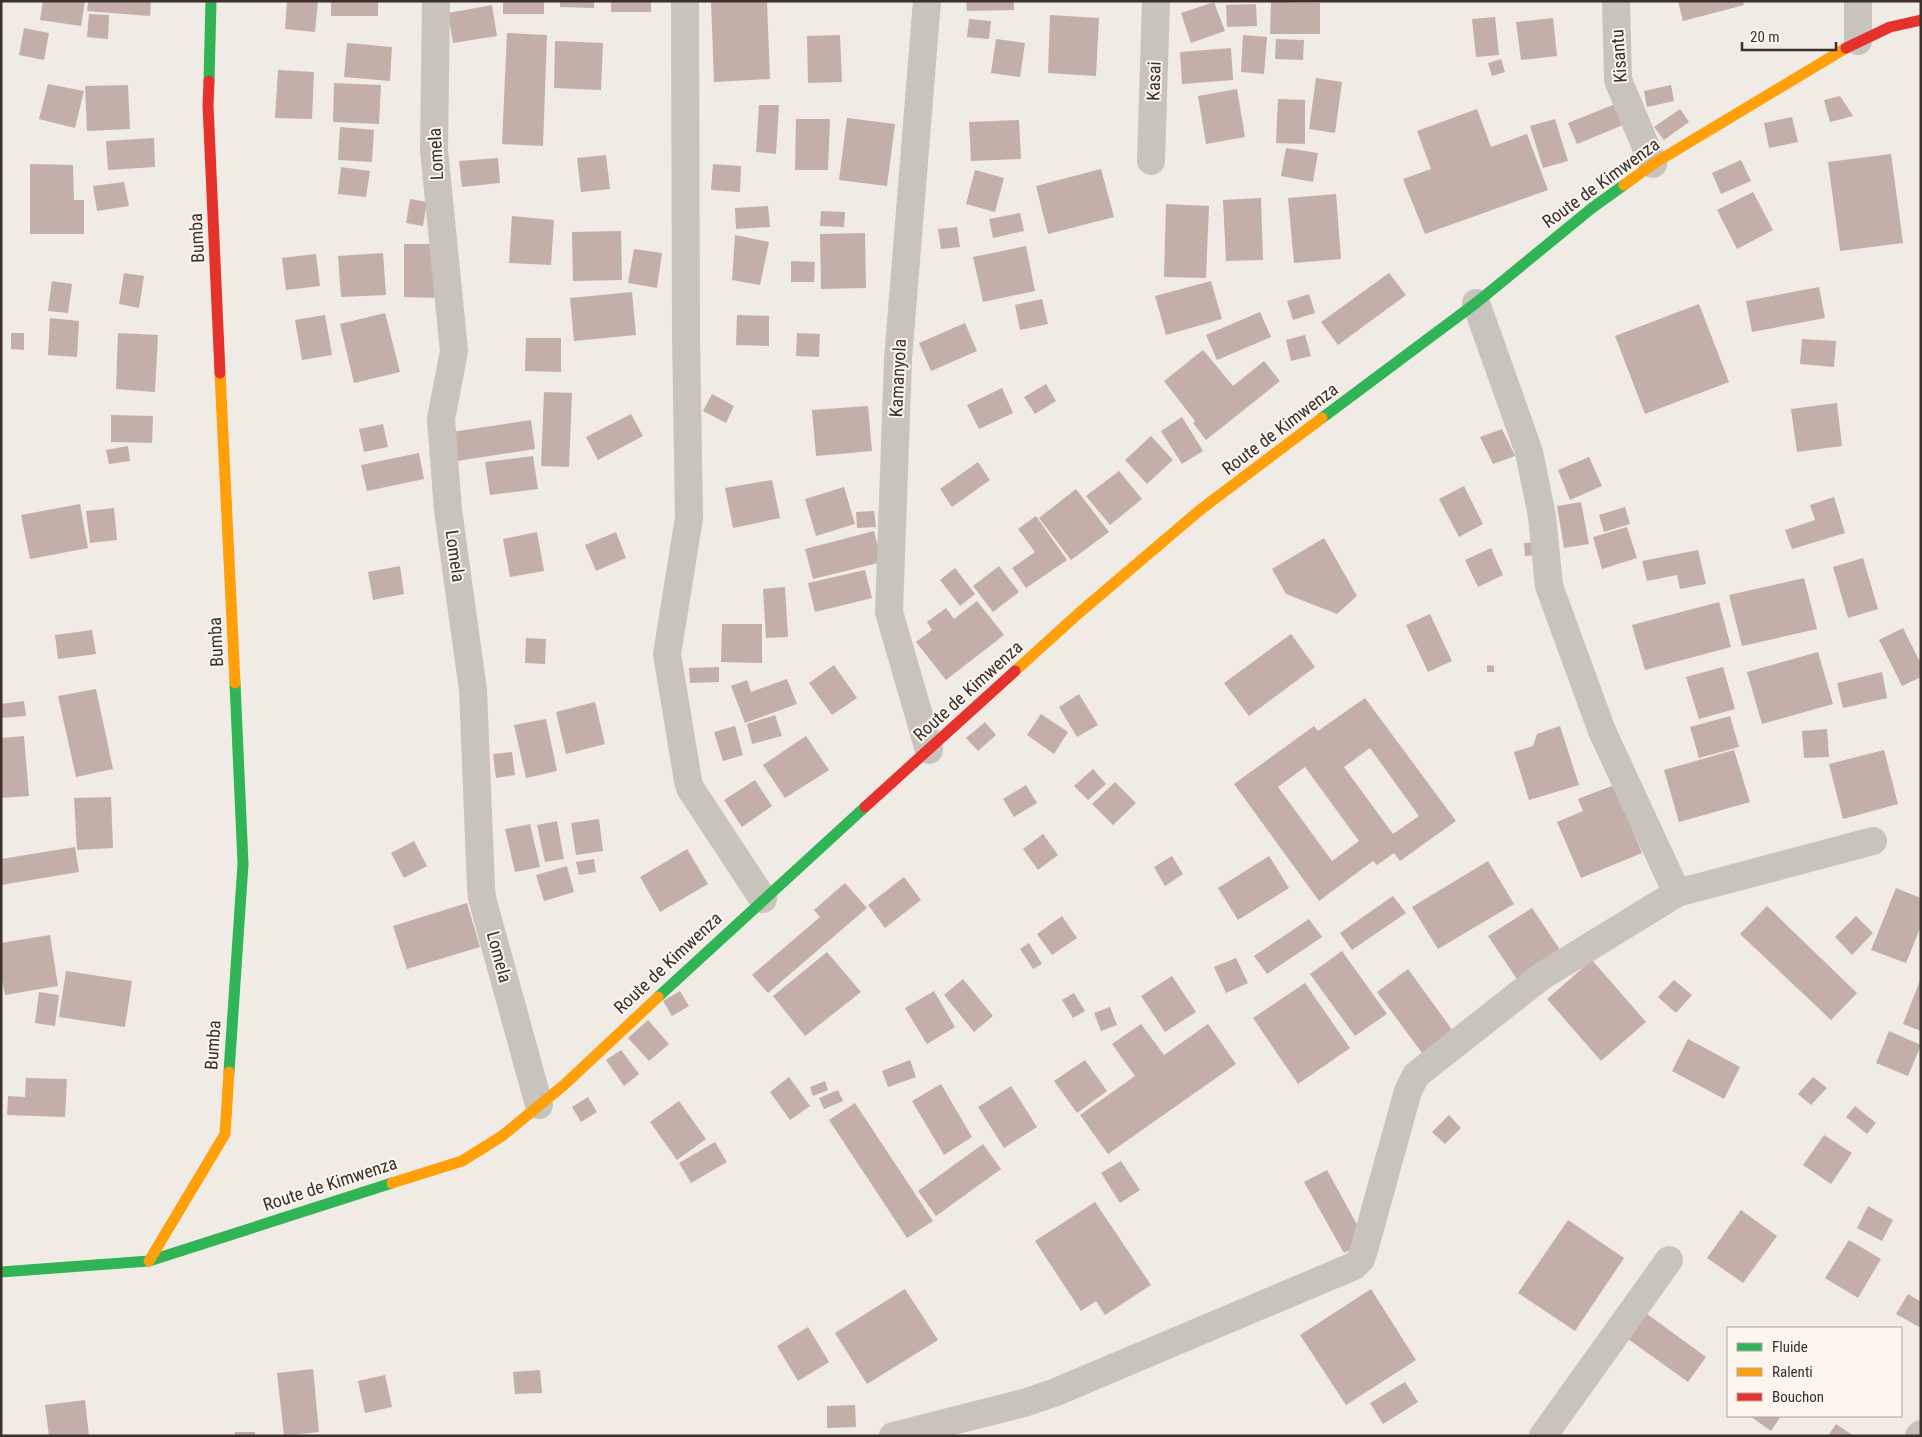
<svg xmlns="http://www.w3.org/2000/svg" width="1922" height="1437" font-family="'Roboto Condensed',sans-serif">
	<rect width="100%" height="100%" fill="#f0ebe5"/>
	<path fill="#c3afa7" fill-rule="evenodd" d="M43 1H85L81 26 40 20Z
		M88 1H151L150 16 87 11Z
		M287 1H318L315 32 285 29Z
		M331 1H378V16H331Z
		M503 1H544V14H503Z
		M560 1H594V8L560 7Z
		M611 1H651V12H611Z
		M711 1H767L770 79 714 82Z
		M966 1H1014V10L967 11Z
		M1678 1H1743L1744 5 1683 21Z
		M1214 2 1225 31 1191 43 1181 13Z
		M1271 2 1320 3V34H1270Z
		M1256 4 1257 26 1227 27 1226 5Z
		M492 5 497 36 453 43 448 13Z
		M89 14 109 15 108 39 87 37Z
		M1050 15 1099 18 1096 76 1048 73Z
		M1495 17 1499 55 1476 57 1472 19Z
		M1553 18 1557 56 1521 60 1516 22Z
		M969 19 991 21 989 39 967 37Z
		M24 28 49 33 44 60 19 55Z
		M507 33 547 35 543 146 502 144Z
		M840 35 842 82 808 83 807 36Z
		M1243 35 1267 37 1264 74 1241 72Z
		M996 39 1025 43 1020 77 991 73Z
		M1276 39 1304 40 1303 60 1275 59Z
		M555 41 603 43 601 90 554 88Z
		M347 43 392 47 390 81 344 77Z
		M1231 48 1233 80 1182 84 1180 52Z
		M1501 59 1505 72 1492 76 1488 63Z
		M278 70 314 72 312 119 275 118Z
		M1316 78 1342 82 1335 133 1309 129Z
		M334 83 381 85 379 124 333 122Z
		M48 84 84 91 75 128 39 119Z
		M128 85 130 129 87 131 85 86Z
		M1671 85 1674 101 1647 107 1644 91Z
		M1237 89 1245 137 1206 144 1198 96Z
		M1840 96 1853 116 1830 122 1824 100Z
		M1278 99 1305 100V144L1276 143Z
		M1615 104 1623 125 1577 144 1568 123Z
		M759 105H779L776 154 756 152Z
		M1477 109 1491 147 1527 134 1548 190 1425 234 1403 179 1431 169 1417 131Z
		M1680 109 1689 122 1664 140 1654 127Z
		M1792 117 1798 142 1769 148 1764 123Z
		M847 118 895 124 887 186 839 180Z
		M796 119H830L828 170H795Z
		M1555 119 1568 161 1543 168 1530 126Z
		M1019 120 1021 159 971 161 969 122Z
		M340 127 374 130 372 162 338 160Z
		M154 138 155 167 108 170 106 141Z
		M1286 148 1318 153 1313 182 1281 176Z
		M1891 154 1903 243 1840 251 1828 162Z
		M606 155 610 189 581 192 577 158Z
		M498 158 500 183 462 187 459 161Z
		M1741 160 1751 181 1721 194 1712 173Z
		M30 164 73 165 74 200H84V234H30Z
		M713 164 741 166 740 192 711 190Z
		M341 167 370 171 366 197 338 194Z
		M1101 169 1114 217 1048 234 1036 186Z
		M975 170 1004 178 995 212 966 204Z
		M124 182 129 206 97 211 93 186Z
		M1753 192 1773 230 1737 249 1717 210Z
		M1336 194 1341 259 1294 263 1288 198Z
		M1261 198 1263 260 1226 261 1223 200Z
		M410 199 427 202 423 226 406 223Z
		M1166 204 1209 206 1206 278 1164 277Z
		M768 206 770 227 736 229 735 208Z
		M821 211 845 212 844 227 820 226Z
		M1020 213 1024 231 993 238 989 219Z
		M512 216 554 220 551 265 509 263Z
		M957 227 960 247 941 249 938 229Z
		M621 231 622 280 573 281 572 232Z
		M865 233 866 288 821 289 820 234Z
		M735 235 769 242 760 285 732 280Z
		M404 244H439V298L404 297Z
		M1026 246 1035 291 983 302 973 257Z
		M634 249 662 253 657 288 628 283Z
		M383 253 386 295 341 297 338 256Z
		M316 254 320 286 286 290 282 258Z
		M791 261 815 262 814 282H791Z
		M124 273 144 276 139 308 119 304Z
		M1389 273 1406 295 1338 345 1321 322Z
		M52 281 72 284 68 313 48 311Z
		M1211 281 1222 319 1166 335 1155 296Z
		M1819 287 1825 318 1752 332 1746 301Z
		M632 292 636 335 574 341 570 298Z
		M1309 294 1315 313 1293 320 1287 301Z
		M1042 299 1048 324 1020 330 1015 305Z
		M1699 304 1729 382 1645 414 1615 336Z
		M1260 312 1271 337 1217 360 1206 335Z
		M385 313 400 372 354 383 340 324Z
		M325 315 332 355 302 360 295 320Z
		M737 315 769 316V346L736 345Z
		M50 318 79 321 77 357 48 355Z
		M965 323 977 351 931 371 919 343Z
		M11 333H24V350L11 349Z
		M118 333 158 335 155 392 116 389Z
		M797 333 820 334 819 357 796 356Z
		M1305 335 1311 356 1291 361 1286 340Z
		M526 338H561V372L525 371Z
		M1802 339 1836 341 1834 367 1800 364Z
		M1203 350 1233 386 1264 361 1280 381 1206 440 1193 423 1195 421 1164 381Z
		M1046 384 1056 401 1035 414 1024 397Z
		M1002 388 1013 413 979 429 967 405Z
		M544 392 572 393 569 467 541 466Z
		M712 394 734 406 726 423 703 411Z
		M1837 403 1842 446 1797 452 1791 409Z
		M868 406 872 451 816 456 812 410Z
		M631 414 643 436 598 460 586 437Z
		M111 415 153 416 152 443 111 442Z
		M1182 417 1203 451 1182 464 1161 431Z
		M531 420 535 449 457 461 452 432Z
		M383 424 388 447 364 452 359 429Z
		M1502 429 1515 456 1493 464 1480 437Z
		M1151 436 1173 460 1147 484 1125 460Z
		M128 446 130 461 109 464 106 450Z
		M419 453 424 479 367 491 361 465Z
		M533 456 538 489 490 495 485 462Z
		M1589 457 1602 486 1570 500 1558 470Z
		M978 462 990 480 952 507 940 489Z
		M1119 471 1142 499 1110 525 1086 496Z
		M772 480 780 518 733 528 725 488Z
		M1464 486 1483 524 1459 537 1439 499Z
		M844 487 855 524 816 536 805 499Z
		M1076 489 1109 532 1071 560 1039 518Z
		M1834 497 1845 533 1792 549 1785 530 1815 520 1810 505Z
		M1581 502 1589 544 1564 548 1557 506Z
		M80 504 88 548 30 559 21 515Z
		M1625 507 1630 524 1604 532 1599 515Z
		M114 508 117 540 90 543 86 511Z
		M874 511 876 527 857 528 856 512Z
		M1036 516 1067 560 1026 588 1012 568 1035 552 1018 529Z
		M1627 527 1637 558 1602 569 1593 537Z
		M874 531 882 562 813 579 805 549Z
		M537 532 544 571 510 577 503 539Z
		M616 532 626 558 596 571 585 545Z
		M1324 538 1357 596 1337 614 1286 594 1272 569Z
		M1539 542 1540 555 1525 556 1524 543Z
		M1491 548 1503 575 1478 587 1465 560Z
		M1698 550 1706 584 1680 589 1677 575 1647 581 1642 561Z
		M1863 558 1878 609 1848 618 1833 567Z
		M400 566 404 594 373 600 368 572Z
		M999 566 1019 592 993 612 973 586Z
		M955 568 975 594 960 606 940 580Z
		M865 570 872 598 815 612 808 583Z
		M1804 578 1817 629 1742 646 1729 595Z
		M785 587 788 637 766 638 763 589Z
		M977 601 1004 635 946 680 916 642 932 630 927 622 946 608 954 619Z
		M1719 602 1731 647 1645 670 1632 625Z
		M1430 614 1452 661 1428 672 1406 625Z
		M722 624H762V663L721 662Z
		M1903 628 1921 664V677L1902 686 1879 640Z
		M92 630 96 654 58 659 55 635Z
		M1291 634 1315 667 1249 716 1224 683Z
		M526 638 546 639 545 664 525 663Z
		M1818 652 1833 704 1762 724 1747 672Z
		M834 665 857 698 832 715 809 683Z
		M1487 665 1494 666V672H1487Z
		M719 667V682L690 683 689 668Z
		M1723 667 1735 709 1699 719 1686 677Z
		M1882 672 1887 698 1843 708 1837 683Z
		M787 679 797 704 745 723 731 686 747 680 751 692Z
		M96 689 113 769 76 777 58 696Z
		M1079 694 1098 725 1077 737 1059 707Z
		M1365 698 1456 821 1400 861 1394 853 1377 865 1373 861 1319 901 1234 784 1314 726 1318 731ZM1370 748 1419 816 1393 834 1344 767ZM1305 767 1359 841 1332 861 1278 787Z
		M24 701 26 716 1 718V704Z
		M595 702 605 744 566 754 556 712Z
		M1041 714 1068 732 1054 754 1027 735Z
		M775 715 782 736 752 744 747 724Z
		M1730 716 1739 747 1699 758 1690 727Z
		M546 719 557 771 526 778 514 725Z
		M985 722 996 735 978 751 966 738Z
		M735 726 743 755 723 761 714 732Z
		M1560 726 1579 785 1529 800 1514 752 1533 746 1537 734Z
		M1827 729 1829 757 1804 758 1802 731Z
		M24 736 29 796 1 798V738Z
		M806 736 829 770 785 798 763 765Z
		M1734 750 1750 802 1679 822 1664 770Z
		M1884 750 1898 804 1843 819 1829 764Z
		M512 752 515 775 496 778 493 754Z
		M1093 769 1106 784 1088 800 1074 786Z
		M755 780 772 806 742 827 724 800Z
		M1115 782 1136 803 1113 825 1092 804Z
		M1026 785 1037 803 1014 817 1003 799Z
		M1614 785 1642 853 1581 878 1557 822 1583 811 1578 799Z
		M111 797 113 848 77 850 74 798Z
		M599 819 603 851 576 855 571 823Z
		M557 821 564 859 545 862 537 825Z
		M530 824 540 867 515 872 505 829Z
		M1043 834 1058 855 1038 870 1023 849Z
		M414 841 427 866 404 878 391 853Z
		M75 847 79 872 1 885V859Z
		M687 849 708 884 660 912 640 877Z
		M1172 856 1183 874 1165 886 1154 867Z
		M1269 856 1289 888 1238 920 1218 888Z
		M594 859 596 872 579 875 576 862Z
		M1488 861 1514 904 1438 949 1412 907Z
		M567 866 574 892 544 901 536 875Z
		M904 877 921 900 885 928 868 905Z
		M845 883 867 908 768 993 752 975 820 917 814 910Z
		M1896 888 1921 898V926L1906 963 1871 950Z
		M1393 896 1406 913 1352 950 1340 933Z
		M467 903 480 947 407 969 393 926Z
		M1767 906 1857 993 1831 1020 1740 934Z
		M1532 908 1565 957 1521 985 1488 936Z
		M1062 916 1077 938 1052 955 1037 934Z
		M1856 916 1873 933 1852 955 1835 937Z
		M1309 919 1322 937 1267 974 1254 956Z
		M50 935 58 986 5 995 1 974V943Z
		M1029 943 1042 964 1033 969 1020 949Z
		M1342 951 1387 1014 1355 1036 1310 974Z
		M827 952 861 992 805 1036 773 996Z
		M1236 958 1248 983 1226 993 1214 967Z
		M1592 960 1646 1022 1601 1061 1547 999Z
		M1408 969 1456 1035 1425 1057 1377 992Z
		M66 971 132 981 125 1027 59 1017Z
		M1172 976 1196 1012 1165 1032 1141 996Z
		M1921 978V1031L1903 1024Z
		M963 979 993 1016 974 1032 944 995Z
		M1674 980 1692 995 1676 1013 1658 997Z
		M1305 983 1350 1048 1298 1084 1253 1018Z
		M680 991 689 1006 672 1016 663 1001Z
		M934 991 955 1027 927 1044 905 1008Z
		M39 992 59 995 55 1026 35 1023Z
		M1074 993 1085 1011 1073 1018 1062 1000Z
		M1110 1007 1117 1025 1101 1031 1094 1013Z
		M648 1020 669 1044 649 1061 628 1038Z
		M1141 1024 1164 1055 1208 1024 1236 1064 1108 1154 1080 1115 1135 1076 1112 1044Z
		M1889 1031 1921 1045 1908 1076 1876 1063Z
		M1688 1039 1740 1067 1724 1099 1672 1071Z
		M621 1050 639 1074 624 1086 606 1060Z
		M910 1060 916 1077 888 1087 882 1071Z
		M1085 1060 1107 1091 1077 1113 1054 1081Z
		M789 1077 810 1106 790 1120 770 1092Z
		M1813 1077 1827 1088 1811 1105 1798 1094Z
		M26 1078 67 1079 65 1117 7 1115 8 1096 25 1097Z
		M825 1081 828 1090 813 1096 810 1087Z
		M941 1084 972 1137 944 1155 912 1101Z
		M1011 1086 1037 1127 1004 1148 978 1107Z
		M838 1090 843 1101 824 1109 819 1098Z
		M588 1097 597 1112 581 1122 572 1107Z
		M679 1101 706 1139 677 1160 650 1122Z
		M855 1103 933 1221 907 1238 829 1120Z
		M1855 1106 1876 1123 1867 1134 1846 1117Z
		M1449 1115 1461 1128 1445 1144 1432 1132Z
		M1824 1135 1852 1153 1831 1184 1803 1165Z
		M715 1142 727 1162 691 1183 679 1163Z
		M983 1144 1001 1169 936 1216 918 1191Z
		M1121 1161 1140 1190 1120 1203 1101 1173Z
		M1327 1170 1366 1241 1344 1253 1304 1182Z
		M1095 1202 1151 1285 1105 1315 1096 1301 1081 1311 1035 1241Z
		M1868 1206 1893 1220 1882 1241 1857 1228Z
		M1741 1210 1777 1236 1743 1283 1707 1258Z
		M1568 1220 1624 1258 1575 1331 1518 1293Z
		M1849 1240 1881 1259 1858 1298 1825 1278Z
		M905 1289 938 1340 867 1384 835 1333Z
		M1371 1289 1416 1360 1346 1405 1300 1335Z
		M1908 1294 1921 1302V1328L1896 1314Z
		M1647 1314 1706 1357 1688 1382 1628 1339Z
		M808 1327 829 1362 798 1381 777 1346Z
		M313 1369 319 1432 284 1436 277 1373Z
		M540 1370 542 1393 515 1394 513 1372Z
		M385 1375 392 1407 365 1413 358 1381Z
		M1405 1382 1418 1402 1383 1424 1370 1403Z
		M85 1400 89 1436H49L45 1405Z
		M855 1405 856 1427 827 1428V1406Z
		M1750 1416H1781L1771 1431Z
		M1836 1424 1854 1436H1828Z
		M235 1432H255V1436H235Z"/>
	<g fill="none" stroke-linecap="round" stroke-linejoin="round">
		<path stroke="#c9c3be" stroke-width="28" d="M436 1 434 150 454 351 441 419 448 510 473 690 481 887 482 898 539 1105
			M685 1 686 335 689 518 667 654 688 781 690 788 763 899
			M927 1 898 359 889 612 929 750
			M1616 1 1618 80 1653 164
			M1858 1V41
			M1151 161 1156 1
			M1476 303 1529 452 1542 516 1549 586 1602 731 1677 893
			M893 1436 1024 1403 1056 1392 1354 1266 1361 1259 1364 1250 1408 1091 1416 1075 1542 976 1677 893 1873 841
			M1543 1436 1669 1260
			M1919 1436 1921 1434"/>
		<path stroke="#30b455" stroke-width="11" d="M209 81 211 1
			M1322 418 1476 303 1592 208 1624 185
			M658 997 865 807
			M229 1072 243 864 235 683
			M1 1272 149 1261 392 1183"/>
		<path stroke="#ff9f0a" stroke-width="11" d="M1624 185 1653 164 1846 48
			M220 373 235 683
			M1015 671 1079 613 1200 510 1322 418
			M392 1183 462 1161 502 1136 564 1085 658 997
			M149 1261 225 1134 229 1072"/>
		<path stroke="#e5322d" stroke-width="11" d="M1846 48 1890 27 1921 20
			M209 81 208 105 220 373
			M865 807 1015 671"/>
	</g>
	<g text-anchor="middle" stroke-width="4" stroke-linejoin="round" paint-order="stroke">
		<g font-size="18" fill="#3b302b" stroke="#fbf5ee">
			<text transform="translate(1619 56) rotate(-94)" y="6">Kisantu</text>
			<text transform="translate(1154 81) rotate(-88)" y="6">Kasai</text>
			<text transform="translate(436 154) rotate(-93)" y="6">Lomela</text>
			<text transform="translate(1601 183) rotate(-36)" y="6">Route de Kimwenza</text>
			<text transform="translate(197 238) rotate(-93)" y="6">Bumba</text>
			<text transform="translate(898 378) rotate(-87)" y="6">Kamanyola</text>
			<text transform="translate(1280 429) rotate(-37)" y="6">Route de Kimwenza</text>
			<text transform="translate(455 556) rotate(82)" y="6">Lomela</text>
			<text transform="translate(216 642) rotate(-93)" y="6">Bumba</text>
			<text transform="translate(968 691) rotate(-42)" y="6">Route de Kimwenza</text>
			<text transform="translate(499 957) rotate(75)" y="6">Lomela</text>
			<text transform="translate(668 963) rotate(-43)" y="6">Route de Kimwenza</text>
			<text transform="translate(213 1045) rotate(-86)" y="6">Bumba</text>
			<text transform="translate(330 1184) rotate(-18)" y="6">Route de Kimwenza</text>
		</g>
	</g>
	<rect width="1922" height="1437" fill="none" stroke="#3b302b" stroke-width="5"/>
	<rect x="1727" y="1327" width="175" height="90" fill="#fbf5ee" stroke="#aea6a0"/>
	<rect x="1737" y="1343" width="25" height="8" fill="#30b455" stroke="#aea6a0"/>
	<text x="1772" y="1352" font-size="15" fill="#3b302b">Fluide</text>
	<rect x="1737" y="1368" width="25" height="8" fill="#ff9f0a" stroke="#aea6a0"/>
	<text x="1772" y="1377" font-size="15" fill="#3b302b">Ralenti</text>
	<rect x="1737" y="1393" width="25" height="8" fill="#e5322d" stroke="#aea6a0"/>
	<text x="1772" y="1402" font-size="15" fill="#3b302b">Bouchon</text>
	<path d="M1742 42v8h94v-8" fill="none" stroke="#3b302b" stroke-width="2.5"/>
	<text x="1750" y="42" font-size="15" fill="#3b302b" stroke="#fbf5ee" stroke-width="4" paint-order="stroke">20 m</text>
</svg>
